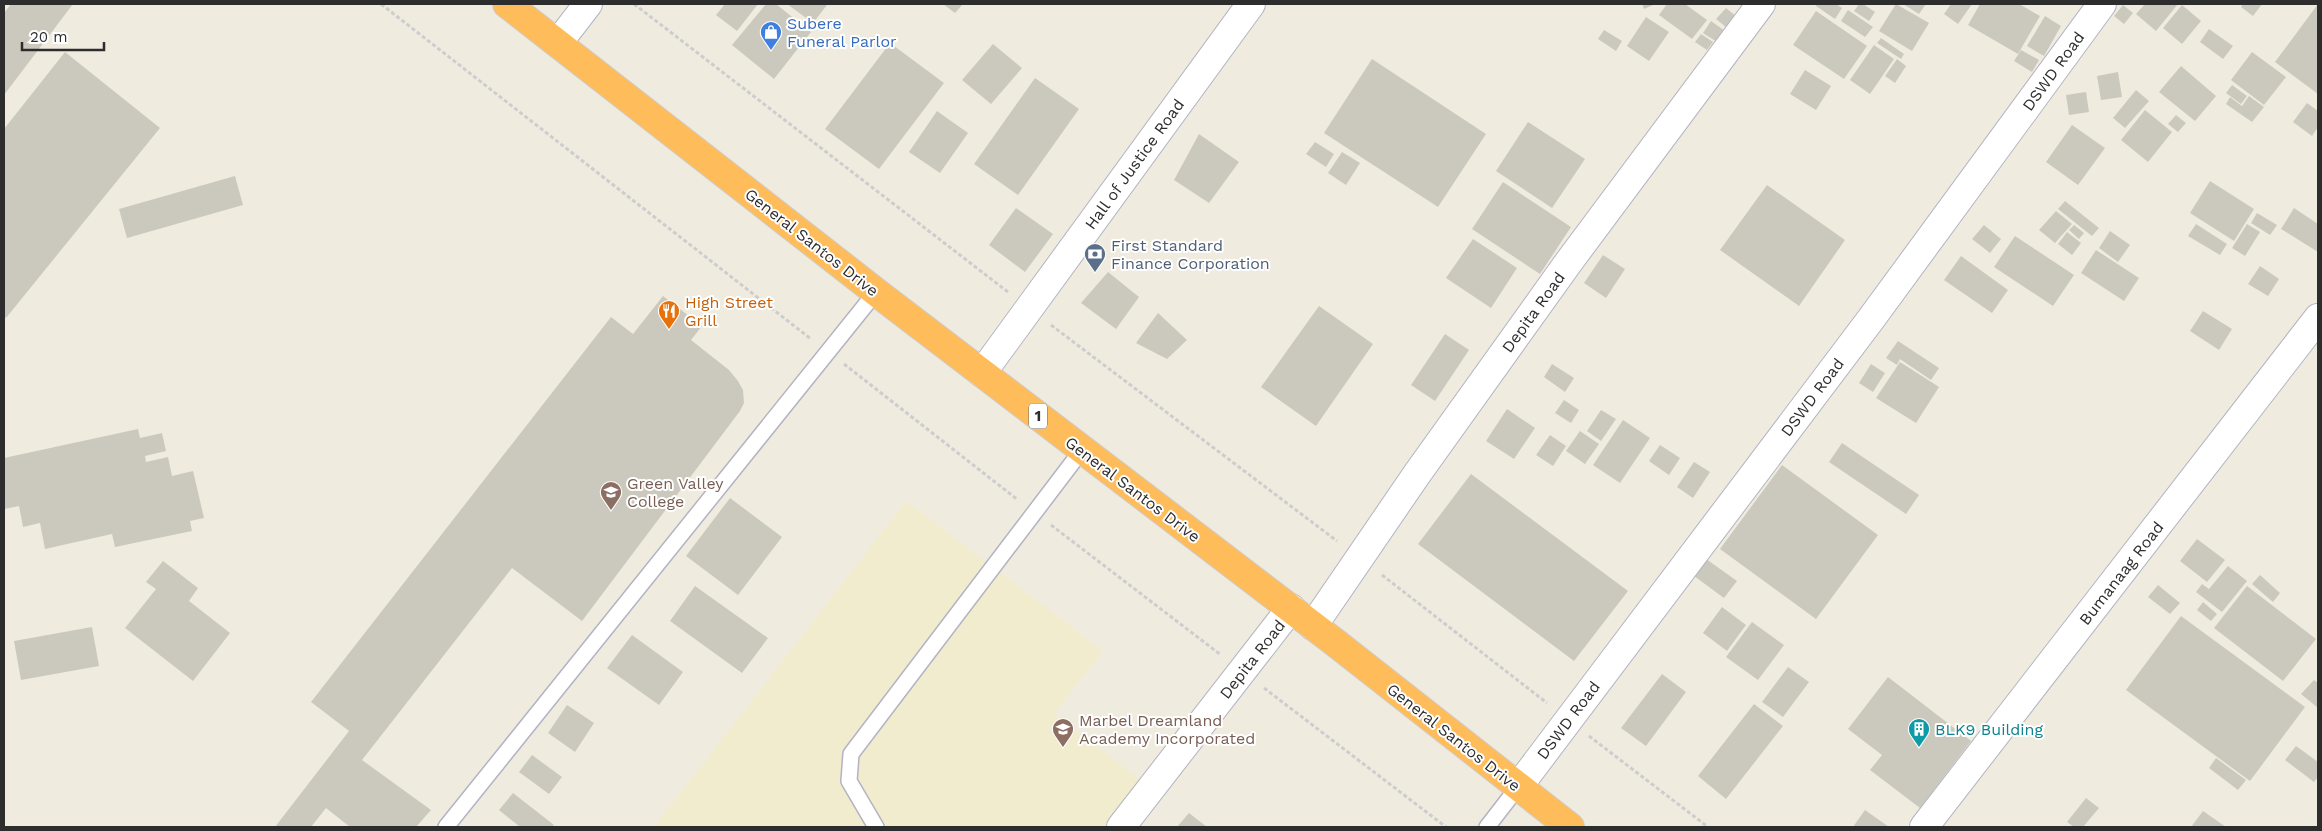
<svg xmlns="http://www.w3.org/2000/svg" width="2322" height="831" font-family="'Work Sans',sans-serif">
	<rect width="100%" height="100%" fill="#f0ebdf"/>
	<path fill="#f2ecce" d="M906 501 1103 651 1054 714 1142 781 1107 827H654Z"/>
	<path fill="#cbc9bd" d="M11 4H73L4 95V13Z
		M725 4H758L737 31 716 15Z
		M766 4H776L811 32 774 79 732 45Z
		M787 4H825L827 5 813 23Z
		M943 4H963L955 13Z
		M1642 4H1652L1653 5 1644 9Z
		M1667 4H1685L1707 20 1692 39 1659 15Z
		M1817 4H1836L1842 8 1835 19 1816 6Z
		M1859 4H1863L1875 12 1869 21 1854 11Z
		M1896 4 1929 23 1912 51 1879 31Z
		M1903 4H1926L1919 14Z
		M1951 4H1972L1958 24 1944 14Z
		M1980 4H2019L2040 16 2018 54 1968 25Z
		M2145 4H2178L2156 31 2136 14Z
		M2243 4H2262L2253 16 2241 7Z
		M2318 4V94L2275 62Z
		M2123 5 2133 13 2124 24 2114 16Z
		M2182 5 2201 21 2182 44 2163 28Z
		M1726 8 1737 17 1727 28 1716 19Z
		M1848 10 1873 27 1865 37 1841 21Z
		M1816 11 1867 46 1844 79 1793 45Z
		M2045 16 2061 26 2044 56 2027 46Z
		M1646 17 1669 32 1649 61 1627 46Z
		M1711 21 1725 31 1717 42 1703 33Z
		M2209 29 2233 46 2223 59 2200 42Z
		M1604 30 1622 41 1616 51 1598 39Z
		M1701 34 1713 42 1707 50 1695 42Z
		M1881 38 1904 54 1901 59 1877 43Z
		M890 43 944 83 879 169 825 129Z
		M993 44 1022 68 991 104 962 80Z
		M1874 45 1894 59 1870 94 1850 80Z
		M2021 50 2039 60 2032 72 2014 61Z
		M65 52 160 128 6 318 4 316V129Z
		M2252 52 2286 77 2264 105 2231 80Z
		M1372 59 1486 134 1438 207 1324 133Z
		M1897 59 1906 66 1895 83 1885 76Z
		M2181 66 2216 96 2195 121 2159 92Z
		M1805 70 1831 86 1816 110 1790 94Z
		M2118 72 2122 97 2101 100 2097 76Z
		M1035 78 1079 109 1018 195 974 164Z
		M2232 85 2247 96 2241 104 2226 93Z
		M2136 90 2149 101 2125 128 2113 118Z
		M2086 92 2089 112 2069 115 2066 95Z
		M2249 96 2264 107 2252 122 2226 104 2230 97 2242 106Z
		M2307 103 2318 111V127L2312 136 2293 122Z
		M2145 110 2172 132 2148 162 2121 140Z
		M937 111 968 133 940 173 909 152Z
		M2176 115 2186 123 2178 132 2168 124Z
		M1528 122 1585 159 1552 208 1496 171Z
		M2072 125 2105 148 2078 185 2046 162Z
		M1199 134 1239 162 1209 203 1174 180Z
		M1315 142 1334 154 1326 167 1306 154Z
		M1342 152 1360 163 1346 185 1328 173Z
		M235 176 243 205 127 238 119 209Z
		M2210 181 2254 209 2234 241 2190 213Z
		M1503 182 1571 227 1540 274 1472 229Z
		M1767 185 1845 240 1799 306 1720 250Z
		M2065 201 2099 228 2092 236 2058 209Z
		M1016 208 1053 234 1025 272 989 245Z
		M2294 208 2318 224V252L2281 229Z
		M2056 211 2072 224 2055 243 2039 230Z
		M2257 213 2277 225 2270 235 2251 223Z
		M2196 224 2227 244 2220 255 2188 236Z
		M2247 224 2260 232 2245 256 2232 248Z
		M1984 225 2001 239 1990 253 1972 239Z
		M2074 225 2084 233 2079 239 2069 230Z
		M2110 231 2130 245 2118 262 2099 248Z
		M2067 232 2081 243 2072 255 2058 244Z
		M2015 236 2074 275 2053 306 1994 267Z
		M1473 239 1517 268 1491 308 1446 278Z
		M2096 250 2139 278 2124 301 2081 273Z
		M1603 255 1625 269 1606 298 1584 283Z
		M1961 256 2008 290 1992 313 1944 280Z
		M2260 266 2279 279 2268 296 2248 284Z
		M1108 272 1139 297 1116 329 1081 303Z
		M663 296 702 326 691 340 729 370 738 381 743 390 744 403 740 411 582 621 512 568 398 714 362 760 431 810 416 827H350L326 808 311 827H275L349 731 311 702 611 317 633 334Z
		M1319 306 1373 344 1316 426 1261 387Z
		M2203 311 2232 329 2219 350 2190 331Z
		M1158 313 1187 340 1167 359 1136 343Z
		M1445 334 1469 350 1435 401 1411 385Z
		M1898 341 1939 368 1931 380 1900 359 1897 365 1886 358Z
		M1900 362 1939 387 1916 423 1876 398Z
		M1552 364 1574 378 1565 392 1544 377Z
		M1871 364 1885 373 1873 392 1859 383Z
		M1564 400 1579 410 1571 423 1555 413Z
		M1507 409 1535 428 1514 459 1486 441Z
		M1601 410 1616 419 1601 441 1587 431Z
		M1623 420 1650 438 1620 483 1593 465Z
		M138 429 140 438 162 433 166 451 145 456 146 462 168 457 172 476 193 471 204 518 190 521 192 531 115 547 112 534 45 549 40 523 23 527 19 506 4 509V458Z
		M1580 431 1599 444 1585 464 1566 451Z
		M1550 435 1566 446 1553 466 1536 455Z
		M1842 443 1919 495 1906 514 1829 462Z
		M1660 445 1680 458 1669 475 1649 461Z
		M1694 462 1710 472 1693 498 1677 487Z
		M1782 465 1878 535 1816 619 1720 549Z
		M1471 474 1628 591 1574 661 1418 544Z
		M730 498 782 537 738 595 686 556Z
		M2197 539 2225 560 2207 582 2180 561Z
		M1702 556 1737 581 1724 598 1690 573Z
		M163 561 198 588 189 601 230 633 193 681 125 628 156 589 146 582Z
		M2228 566 2247 581 2222 612 2196 592 2202 584 2209 589Z
		M2260 575 2280 593 2273 602 2252 584Z
		M2158 585 2180 603 2170 614 2148 597Z
		M695 586 768 638 742 673 670 621Z
		M2247 586 2316 639 2283 681 2214 628Z
		M2203 602 2217 614 2211 621 2197 610Z
		M1722 607 1746 625 1727 651 1703 633Z
		M2181 616 2305 707 2250 781 2126 690Z
		M1752 622 1784 645 1758 680 1726 657Z
		M92 627 99 666 21 680 14 641Z
		M632 635 683 672 659 705 607 668Z
		M1788 667 1809 682 1783 717 1762 702Z
		M1662 674 1686 692 1646 746 1621 728Z
		M1888 677 1971 741 1920 808 1870 770 1882 755 1848 729Z
		M2314 680 2318 683V708L2301 694Z
		M1754 704 1783 726 1726 799 1698 776Z
		M567 705 594 723 575 752 548 733Z
		M2296 746 2318 762V777L2314 782 2285 760Z
		M532 755 562 777 549 794 519 772Z
		M2216 758 2246 780 2238 790 2209 768Z
		M513 793 554 825 552 827H520L499 810Z
		M2086 798 2099 808 2083 827H2074L2067 822Z
		M1865 810 1889 827H1853Z
		M2203 811 2226 827H2191Z
		M1189 813 1207 827H1177Z"/>
	<g fill="none" stroke-linecap="round" stroke-linejoin="round">
		<g stroke="#b3b3c2" stroke-width="18">
			<path id="lane" d="M446 827 876 292
				M876 827 849 781 851 754 1082 450
				M1487 827 1518 787"/>
		</g>
		<g stroke="#b3b3c2" stroke-width="30">
			<path id="street" d="M558 43 588 4
				M982 373 1251 4
				M1518 787 1871 319 2102 4
				M1924 827 2318 318"/>
		</g>
		<g stroke="#b3b3c2" stroke-width="30">
			<path id="secondary" d="M1313 626 1417 474 1568 263 1761 4
				M1121 827 1291 608"/>
		</g>
		<g stroke="#cdcdcd" stroke-width="30">
			<path id="highway" d="M507 4 876 292 1337 644 1570 827"/>
		</g>
		<path stroke="#cdcdcd" stroke-width="3" stroke-dasharray="4 2.5" stroke-linecap="butt" d="M381 4 811 339
			M634 4 1008 292
			M1051 325 1337 541
			M844 364 1018 500
			M1051 525 1221 655
			M1382 575 1547 703
			M1264 688 1446 827
			M1589 736 1708 827"/>
		<use href="#lane" stroke="#fff" stroke-width="15"/>
		<use href="#street" stroke="#fff" stroke-width="28"/>
		<use href="#secondary" stroke="#fff" stroke-width="28"/>
		<use href="#highway" stroke="#ffbc5b" stroke-width="28"/>
	</g>
	<defs>
		<g id="shop-pin" transform="scale(1.125)"><path d="M0 17L-7.5 6A9.5 9.5 0 1 1 7.5 6Z" fill="#3f7fe0" stroke="#fff"/><path d="M-5-2.5h2.3a2.7 3.5 0 0 1 5.4 0H5L5.5 6h-11ZM-1.5-2.5h3a1.5 2.3 0 0 0-3 0Z" fill="#fff"/></g>
		<g id="bank-pin" transform="scale(1.125)"><path d="M0 17L-7.5 6A9.5 9.5 0 1 1 7.5 6Z" fill="#5c6f8a" stroke="#fff"/><path d="M-6-4H6V4H-6ZM0-2.3a2.3 2.3 0 1 0 0 4.6a2.3 2.3 0 1 0 0-4.6Z" fill="#fff"/></g>
		<g id="restaurant-pin" transform="scale(1.125)"><path d="M0 17L-7.5 6A9.5 9.5 0 1 1 7.5 6Z" fill="#e8710a" stroke="#fff"/><path d="M-5-6h1v4h1v-4h1v4h1v-4h1v5L-1.5 .5V6h-2V.5L-5-1ZM5-6V6H3V1.5H1.5Q1.5-4 5-6Z" fill="#fff"/></g>
		<g id="university-pin" transform="scale(1.125)"><path d="M0 17L-7.5 6A9.5 9.5 0 1 1 7.5 6Z" fill="#8d6e63" stroke="#fff"/><path d="M0-5L7-2L0 1L-7-2ZM-4 1L0 2.5L4 1V4Q0 6-4 4Z" fill="#fff"/></g>
		<g id="school-pin" transform="scale(1.125)"><path d="M0 17L-7.5 6A9.5 9.5 0 1 1 7.5 6Z" fill="#8d6e63" stroke="#fff"/><path d="M0-5L7-2L0 1L-7-2ZM-4 1L0 2.5L4 1V4Q0 6-4 4Z" fill="#fff"/></g>
		<g id="building-pin" transform="scale(1.125)"><path d="M0 17L-7.5 6A9.5 9.5 0 1 1 7.5 6Z" fill="#0f9aa8" stroke="#fff"/><path d="M-4-6H4V6H1V3H-1V6H-4ZM-2.5-4.3h1.7v1.8h-1.7ZM.8-4.3h1.7v1.8H.8ZM-2.5-1h1.7V.8h-1.7ZM.8-1h1.7V.8H.8Z" fill="#fff"/></g>
	</defs>
	<g fill-rule="evenodd">
		<use href="#shop-pin" x="771" y="32"/>
		<use href="#bank-pin" x="1095" y="254"/>
		<use href="#restaurant-pin" x="669" y="311"/>
		<use href="#university-pin" x="611" y="492"/>
		<use href="#school-pin" x="1063" y="729"/>
		<use href="#building-pin" x="1919" y="729"/>
	</g>
	<g text-anchor="middle" stroke-width="4" stroke-linejoin="round" paint-order="stroke">
		<rect fill="#fff" stroke="#6c6c6c" stroke-width="1" x="1029" y="403.5" width="18" height="25" rx="4"/>
		<g font-size="15" font-weight="bold" fill="#2d2d2d">
			<text x="1038" y="421">1</text>
		</g>
		<g font-size="16" fill="#366cbe" stroke="#fff" text-anchor="start">
			<text x="787" y="29">Subere<tspan x="787" dy="18">Funeral Parlor</tspan></text>
		</g>
		<g font-size="16" fill="#2d2d2d" stroke="#fff">
			<text transform="translate(2053 71) rotate(-54)" y="6">DSWD Road</text>
			<text transform="translate(1134 164) rotate(-54)" y="6">Hall of Justice Road</text>
			<text transform="translate(812 242) rotate(38)" y="6">General Santos Drive</text>
			<text transform="translate(1533 312) rotate(-54)" y="6">Depita Road</text>
			<text transform="translate(1812 397) rotate(-53)" y="6">DSWD Road</text>
			<text transform="translate(1133 489) rotate(37)" y="6">General Santos Drive</text>
			<text transform="translate(2121 573) rotate(-52)" y="6">Bumanaag Road</text>
			<text transform="translate(1252 659) rotate(-52)" y="6">Depita Road</text>
			<text transform="translate(1568 720) rotate(-53)" y="6">DSWD Road</text>
			<text transform="translate(1454 737) rotate(38)" y="6">General Santos Drive</text>
		</g>
		<g font-size="16" fill="#4e5e75" stroke="#fff" text-anchor="start">
			<text x="1111" y="251">First Standard<tspan x="1111" dy="18">Finance Corporation</tspan></text>
		</g>
		<g font-size="16" fill="#c56008" stroke="#fff" text-anchor="start">
			<text x="685" y="308">High Street<tspan x="685" dy="18">Grill</tspan></text>
		</g>
		<g font-size="16" fill="#785e54" stroke="#fff" text-anchor="start">
			<text x="627" y="489">Green Valley<tspan x="627" dy="18">College</tspan></text>
			<text x="1079" y="726">Marbel Dreamland<tspan x="1079" dy="18">Academy Incorporated</tspan></text>
		</g>
		<g font-size="16" fill="#0d838f" stroke="#fff" text-anchor="start">
			<text x="1935" y="735">BLK9 Building</text>
		</g>
	</g>
	<rect width="2322" height="831" fill="none" stroke="#2d2d2d" stroke-width="10"/>
	<path d="M22 42v8h82v-8" fill="none" stroke="#2d2d2d" stroke-width="2.5"/>
	<text x="30" y="42" font-size="15" fill="#2d2d2d" stroke="#ffffff" stroke-width="4" paint-order="stroke">20 m</text>
</svg>
